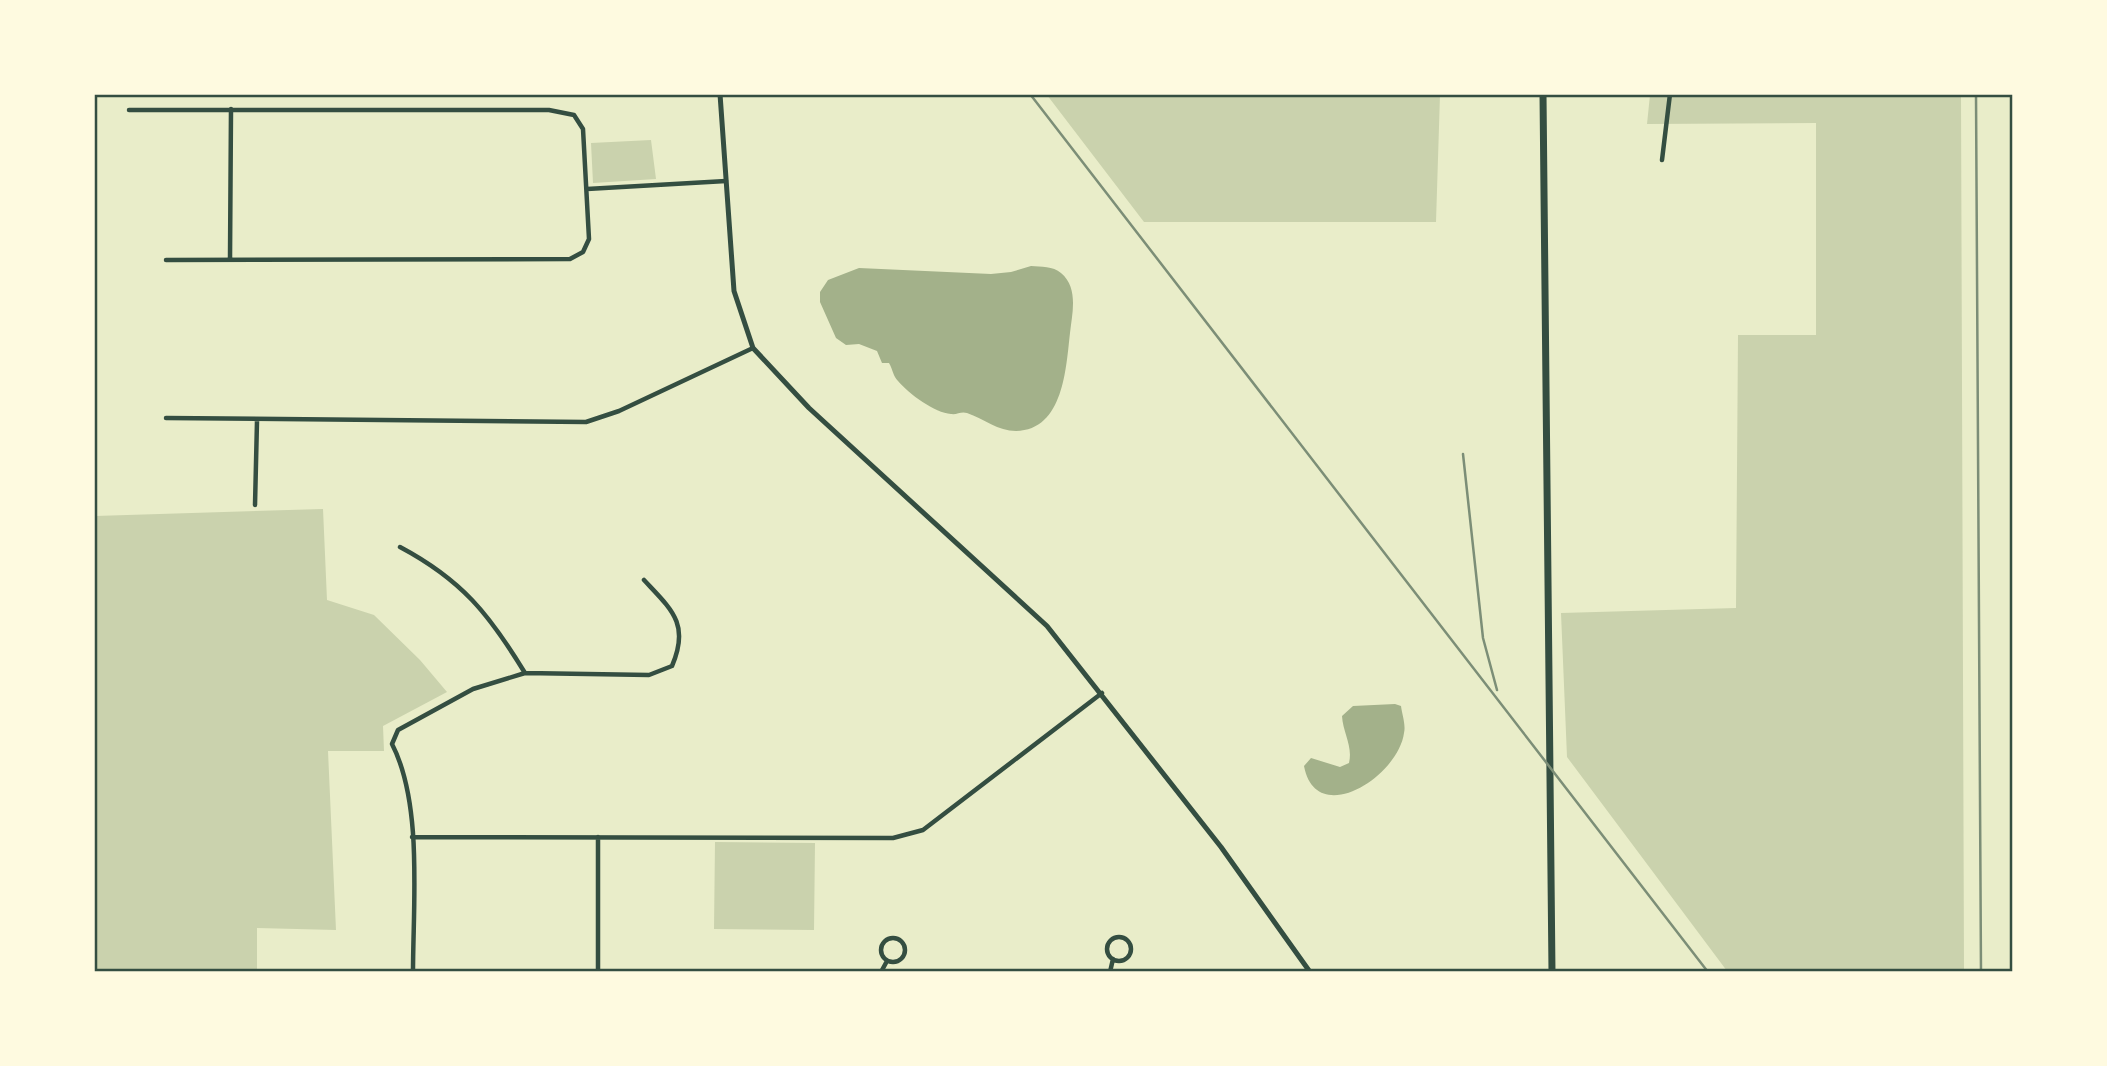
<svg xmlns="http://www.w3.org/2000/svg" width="2107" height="1066" font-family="'DM Sans',sans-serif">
	<rect width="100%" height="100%" fill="#e9edc9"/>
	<path fill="#cad2ad" d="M1047 95H1440L1436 222H1144Z
		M1650 95H1961L1964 971H1727L1567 757 1561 613 1736 608 1738 335H1816V123L1647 124Z
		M651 140 656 179 593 183 591 143Z
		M323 509 327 600 374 615 420 660 447 692 383 726 384 751H328L336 930 257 928V971H95V516Z
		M715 842 815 843 814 930 714 929Z"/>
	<path fill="#a3b18a" d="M1031 266C1041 267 1053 266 1061 273 1079 288 1072 314 1070 333 1066 367 1064 430 1016 431 998 431 984 419 967 413 961 411 957 415 951 414 935 413 909 394 898 381 893 376 893 370 889 363H882L877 351 859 344 846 345 836 338 820 302V292L828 280 859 268 991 274 1011 272Z
		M1395 704 1401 706C1402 714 1406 725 1404 733 1398 777 1316 829 1304 766L1311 758 1340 767 1349 763C1353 746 1343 733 1342 716L1353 706Z"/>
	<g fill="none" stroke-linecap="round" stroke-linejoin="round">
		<path stroke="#344e41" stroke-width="4.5" d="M129 110H549L574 115 583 129 589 239 583 252 570 259 166 260
			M1662 160 1670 94
			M587 189 726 181
			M230 260 231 109
			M166 418 586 422 619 411 753 348
			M255 505 257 421
			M400 547C462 580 489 614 525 673
			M412 837 893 838 923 830 1102 693
			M598 837V972
			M1107 949a12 12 0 1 1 24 0a12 12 0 1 1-24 0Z
			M881 950a12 12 0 1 1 24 0a12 12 0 1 1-24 0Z
			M413 972C413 904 423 804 392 744L398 730 473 689 525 673 649 675 672 666C690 624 672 610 644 580
			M881 972 887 961
			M1110 972 1113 959"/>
		<path stroke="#344e41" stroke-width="5" d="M720 94 734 291 753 348 809 408 1047 626 1221 847 1310 972"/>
		<path stroke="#344e41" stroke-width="7" d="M1543 94 1552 972"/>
		<path stroke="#7c8e77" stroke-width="2.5" d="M1030 94 1708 972
			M1976 94 1981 972
			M1463 454 1483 638 1497 690"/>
	</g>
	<rect width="2107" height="1066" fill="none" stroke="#fefae0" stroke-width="192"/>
	<rect x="96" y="96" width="1915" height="874" fill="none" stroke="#344e41" stroke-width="2.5"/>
</svg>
